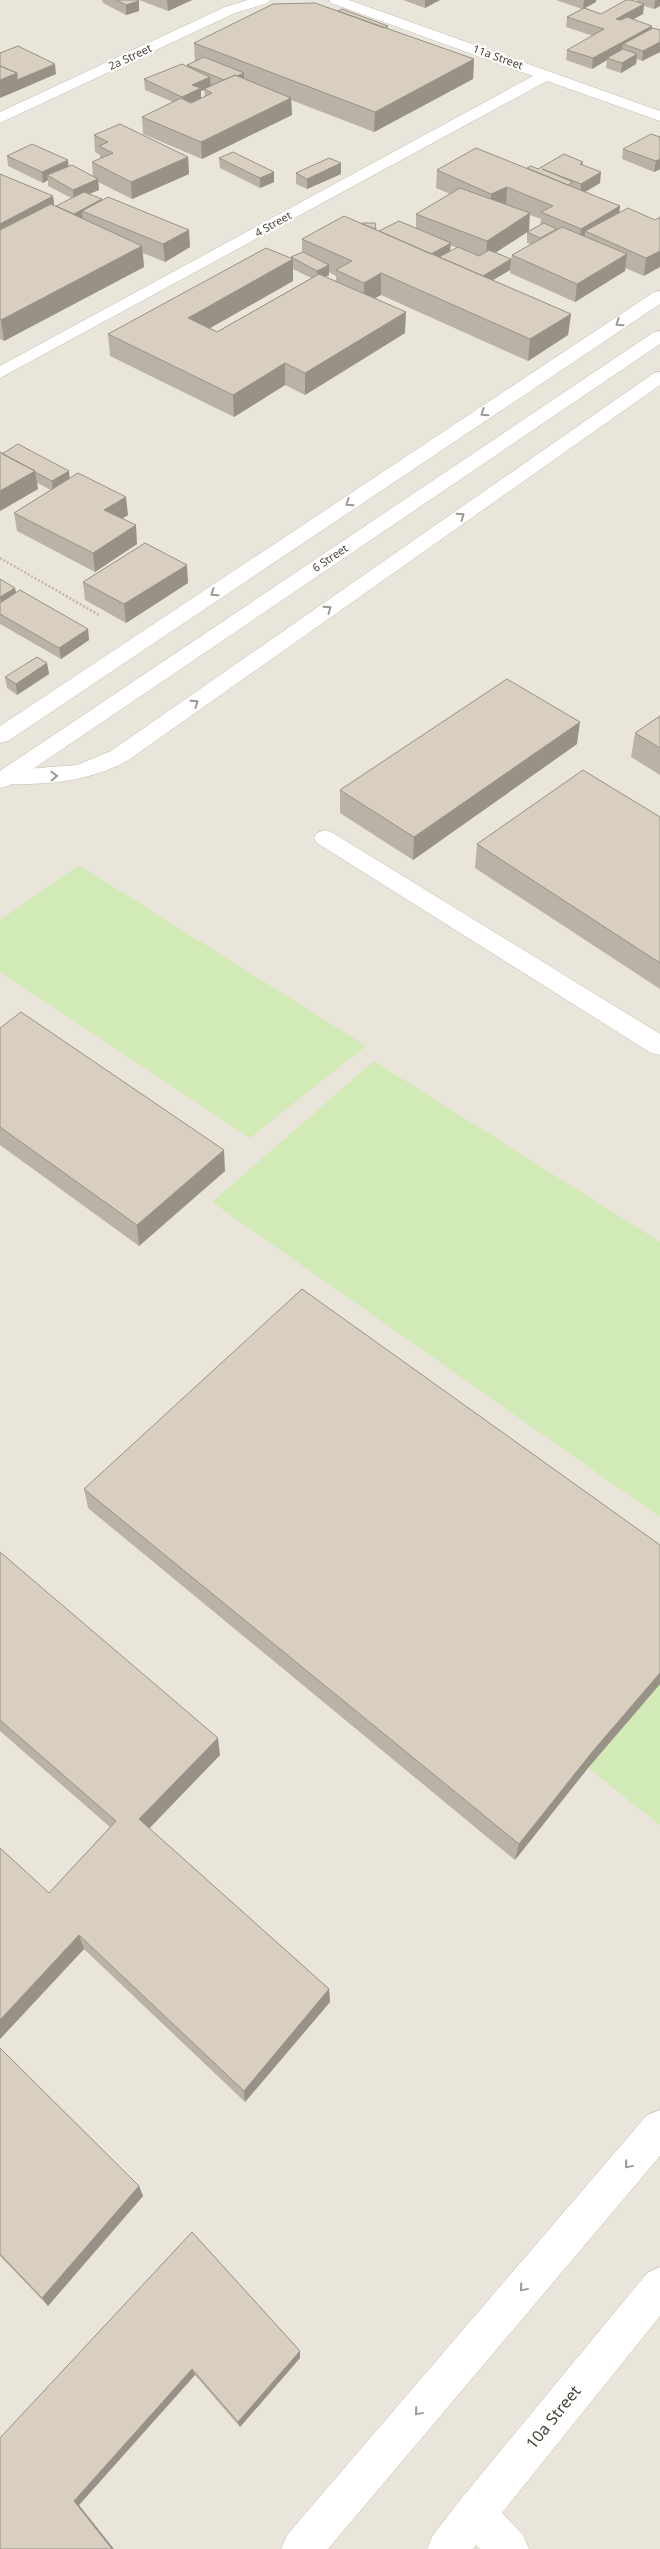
<svg xmlns="http://www.w3.org/2000/svg" width="660" height="2549" font-family="'Noto Sans',sans-serif">
	<rect width="100%" height="100%" fill="#f6f3ec"/>
	<path fill="#eae5da" d="M0 0H660V2549H0Z"/>
	<path fill="#d2eab5" d="M79 865 366 1046 250 1138 0 972V920Z
		M374 1061 660 1242V1517L212 1202Z
		M660 1684V1825L588 1768Z"/>
	<g fill="none" stroke-linecap="round" stroke-linejoin="round">
		<g stroke="#c2bbae" stroke-width="1">
			<path id="service" d="M660 291V304L8 741 0 743V726L654 292Z
				M660 372V385L127 761C95 778 63 783 28 784 18 784 9 785 0 783V771L77 765 111 751 654 373Z
				M325 830 333 833 660 1034V1055L651 1053 317 843 314 838 317 833Z
				M660 2110V2156L328 2549H281L287 2535 647 2115Z"/>
		</g>
		<g stroke="#c2bbae" stroke-width="1">
			<path id="minor" d="M248 0H270L268 3 235 13 0 123V112L225 7Z
				M329 0H349L660 111V121L547 81 0 378V366L533 76 331 3Z
				M660 331V344L8 786 0 788V771L654 332Z
				M660 2267V2316L502 2513 523 2535 529 2549H480L476 2545 473 2549H427L433 2535 460 2500 647 2273Z"/>
		</g>
		<path stroke="#c4b79f" stroke-width="2.5" stroke-dasharray="2 2" stroke-linecap="butt" d="M0 558 99 615"/>
		<use href="#service" fill="#fff" fill-rule="evenodd"/>
		<use href="#minor" fill="#fff" fill-rule="evenodd"/>
	</g>
	<path fill="#bab2a6" fill-rule="evenodd" d="M102 0H137L139 11 126 15 103 3Z
		M139 0H192L168 11Z
		M403 0H440L425 8Z
		M556 0H596V2L585 8 601 14 636 2 637 0H660V6L654 9 644 6 643 14 633 19 652 26V28L660 30V52L642 61 637 59 636 64 621 73 606 68 607 60 592 69 566 60 567 50 593 36 566 27 567 17 582 9Z
		M338 11 388 26 387 29 474 59 473 79 374 132 291 100 292 115 202 159 143 134 142 117 173 102 145 90 144 79 187 67V65L195 61 194 43ZM204 90 205 97 201 98V91Z
		M94 135 188 157 189 174 132 199 98 182 99 190 89 194 190 247 165 262 143 253 144 267 4 341 0 339V174L53 196 54 206 57 207 71 198 48 186V180L43 183 8 166 7 156 69 166 93 177 92 162 100 159V155L95 152Z
		M660 137V169L654 172 622 159 623 149Z
		M219 158 274 182 260 188 220 168Z
		M583 162V165L600 183 585 192 620 206 619 213 655 220 644 276 625 268V271L575 302 510 273V270L493 280 571 314 568 335 528 361 381 295 375 298 405 333 305 395 285 385 234 417 110 356 108 334 291 259V257L302 252V239L375 230 379 231 416 228V214L450 194 436 188 437 170 538 169ZM530 215 541 219 540 225 527 232V243L531 244 512 255 511 259 496 253ZM450 245 457 248 450 251ZM293 269 311 278 217 332 210 328 293 281ZM329 272 336 276V281L326 277 329 275Z
		M341 163V174L307 189 296 184V173Z
		M0 452 70 478 128 515 122 519 137 544 95 572 17 531 14 513 51 490 37 483 38 489 0 511Z
		M0 579 15 588 16 593 88 629 89 640 61 659 0 624Z
		M83 582 188 583 126 623 85 600Z
		M47 663 49 674 17 695 7 688 5 677Z
		M660 716V775L631 757 635 733Z
		M577 744 413 860 340 813V790Z
		M660 817V989L475 868 477 844Z
		M0 1028 225 1171 139 1246 0 1145Z
		M84 1489 660 1545V1684L588 1768 515 1860 88 1508Z
		M0 1552 220 1755 149 1828 329 1989 330 2002 245 2102 84 1949 0 2039V1848L49 1893 110 1827 0 1731Z
		M0 2048 139 2186 143 2196 48 2306 0 2256Z
		M192 2232 300 2351V2358L240 2427 195 2375 79 2505 0 2549Z"/>
	<path fill="#979187" d="M167 0H192L168 11Z
		M425 0H440L425 8Z
		M584 0H596V2L583 9Z
		M655 0H660V6L654 9Z
		M139 1V11L126 15V5Z
		M644 4 643 14 615 29 616 19Z
		M652 26 651 36 623 44 622 52 607 58V60L592 69 593 58Z
		M660 42V52L642 61 643 51Z
		M637 54 636 64 621 73 622 63Z
		M474 59 473 79 374 132 375 112Z
		M55 64 56 74 19 90 17 80Z
		M17 73 19 90 0 98V80Z
		M244 73V83L227 81Z
		M210 77 211 87 201 91V99L183 107 182 97 192 85Z
		M291 98 292 115 202 159 201 142Z
		M188 157 189 174 132 199 131 182Z
		M660 159V169L654 172 656 161Z
		M68 160 69 171 47 175 48 180 43 183 42 172Z
		M341 163V174L307 189V179Z
		M274 172V182L260 188V178Z
		M601 172 600 183 580 195 581 184Z
		M98 179 99 190 74 200 73 190Z
		M507 187 506 204 490 211 491 194Z
		M53 196 56 218 0 247V224Z
		M102 199 103 210 82 211 83 220 75 224 74 214Z
		M620 206 618 224 585 231 584 244 579 247 581 229Z
		M530 213 529 231 486 259 487 241Z
		M189 230 190 247 165 262 163 244Z
		M451 243 450 253 432 264 423 259Z
		M142 246 144 267 4 341 1 320Z
		M660 251V267L644 276 646 258Z
		M627 254 625 271 575 302 577 284Z
		M293 259V281L189 340 188 318Z
		M511 259 510 270 473 292V282Z
		M329 265V275L317 281V271Z
		M381 273V295L364 304V283Z
		M406 312 405 333 305 395V373Z
		M571 314 568 335 528 361 530 339Z
		M285 363V385L234 417 233 395Z
		M35 471 38 489 0 511V491Z
		M69 471 70 482 53 492 52 481Z
		M126 497 128 515 106 528 104 510Z
		M136 525 137 544 95 572 93 553Z
		M187 565 188 583 126 623 124 604Z
		M15 588 17 599 2 608 0 597Z
		M88 629 89 640 61 659 59 648Z
		M47 663 49 674 17 695 16 684Z
		M580 722 577 744 413 860 414 837Z
		M224 1150 225 1171 139 1246 137 1225Z
		M660 1673V1684L588 1768 515 1860 519 1844 593 1751Z
		M218 1738 220 1755 143 1835 139 1819Z
		M79 1935 84 1949 0 2039V2020Z
		M329 1989 330 2002 245 2102 244 2091Z
		M139 2186 143 2196 48 2306 42 2298Z
		M300 2351V2358L240 2427 238 2422Z
		M192 2369 195 2375 79 2505 114 2549H112L74 2501Z"/>
	<path fill="#d8cfc1" stroke="#979187" d="M116 0H137L139 1 126 5Z
		M626 0H631L644 4 616 19 621 20 627 17 652 26 593 58 567 50 604 29 567 17 584 8 601 14Z
		M315 3 474 59 375 112 194 43 273 4Z
		M342 9 388 26 384 28 338 11Z
		M653 28 660 30V42L643 51 623 44Z
		M18 46 55 64 17 80V73L0 66V53Z
		M623 49 637 54 622 63 607 58Z
		M204 57 244 73 237 76 235 75 224 80 187 65Z
		M182 64 210 77 192 85 201 88 182 97 144 79Z
		M0 66 17 73 0 80Z
		M235 75 291 98 201 142 142 117 181 98 191 103 212 93 204 89Z
		M120 124 188 157 131 182 92 162 113 153 99 146 108 142 94 135Z
		M651 134 660 137V159L656 161 623 149Z
		M32 144 68 160 42 172 7 156Z
		M476 148 620 206 581 229 541 212 553 206 507 187 491 194 437 170Z
		M233 152 274 172 260 178 219 158Z
		M564 154 583 162 580 164 601 172 581 184 542 169 573 182 568 185 527 168 531 166 538 169Z
		M329 158 341 163 307 179 296 173Z
		M72 165 98 179 73 190 47 175Z
		M0 174 53 196 0 224Z
		M460 188 530 213 487 241 416 214Z
		M84 192 102 199 74 214 56 206Z
		M108 197 189 230 163 244 82 211Z
		M51 204 142 246 1 320 0 319V230Z
		M628 208 655 220 660 217V251L646 258 585 231Z
		M344 216 571 314 530 339 381 273 364 283 336 270 352 261 302 239Z
		M399 221 451 243 431 254 379 231Z
		M362 223H375L376 229 362 224Z
		M544 223 557 229 540 238 527 232Z
		M562 227 627 254 577 284 512 255Z
		M458 247 479 256 489 250 511 259 483 276 439 257Z
		M266 248 293 259 188 318 217 332 319 274 406 312 305 373 285 363 233 395 108 334Z
		M303 252 329 265 317 271 291 257Z
		M18 444 69 471 52 481 35 472V471L2 454Z
		M0 452 35 471 0 491Z
		M78 473 126 497 104 510 136 525 93 553 14 513Z
		M145 543 187 565 124 604 83 582Z
		M0 579 15 588 0 597Z
		M20 590 88 629 59 648 0 614V603Z
		M37 657 47 663 16 684 5 677Z
		M507 679 580 722 414 837 340 790Z
		M660 716V748L635 733Z
		M583 770 660 817V963L477 844Z
		M21 1012 224 1150 137 1225 0 1127V1028Z
		M302 1289 660 1545V1673L593 1751 519 1844 84 1489Z
		M0 1552 218 1738 139 1819 329 1989 244 2091 79 1935 0 2020V1848L49 1893 116 1821 0 1720Z
		M0 2048 139 2186 42 2298 0 2254Z
		M192 2232 300 2351 238 2422 192 2369 74 2501 112 2549H0V2438Z"/>
	<defs><path id="oneway-chevron" d="M-2-3.5L2.5 0L-2 3.5" fill="none" stroke-width="1.6" stroke-linecap="round" stroke-linejoin="round" transform="scale(1.25)"/></defs>
	<g stroke="#9c9892">
		<use href="#oneway-chevron" transform="translate(619 323) rotate(146)"/>
		<use href="#oneway-chevron" transform="translate(484 413) rotate(146)"/>
		<use href="#oneway-chevron" transform="translate(349 503) rotate(146)"/>
		<use href="#oneway-chevron" transform="translate(461 516) rotate(-35)"/>
		<use href="#oneway-chevron" transform="translate(214 593) rotate(146)"/>
		<use href="#oneway-chevron" transform="translate(328 609) rotate(-35)"/>
		<use href="#oneway-chevron" transform="translate(195 703) rotate(-35)"/>
		<use href="#oneway-chevron" transform="translate(54 776) rotate(-2)"/>
		<use href="#oneway-chevron" transform="translate(628 2165) rotate(130)"/>
		<use href="#oneway-chevron" transform="translate(523 2288) rotate(130)"/>
		<use href="#oneway-chevron" transform="translate(418 2412) rotate(130)"/>
	</g>
	<g text-anchor="middle" stroke-width="4.5" stroke-linejoin="round" paint-order="stroke">
		<g font-size="11" fill="#4b4439" stroke="#fff">
			<text transform="translate(130 57) rotate(-25)" y="4">2a Street</text>
			<text transform="translate(498 57) rotate(20)" y="4">11a Street</text>
			<text transform="translate(273 224) rotate(-29)" y="4">4 Street</text>
			<text transform="translate(330 558) rotate(-34)" y="4">6 Street</text>
		</g>
		<g font-size="16" fill="#4b4439" stroke="#fff">
			<text transform="translate(553 2417) rotate(-51)" y="6">10a Street</text>
		</g>
	</g>
</svg>
